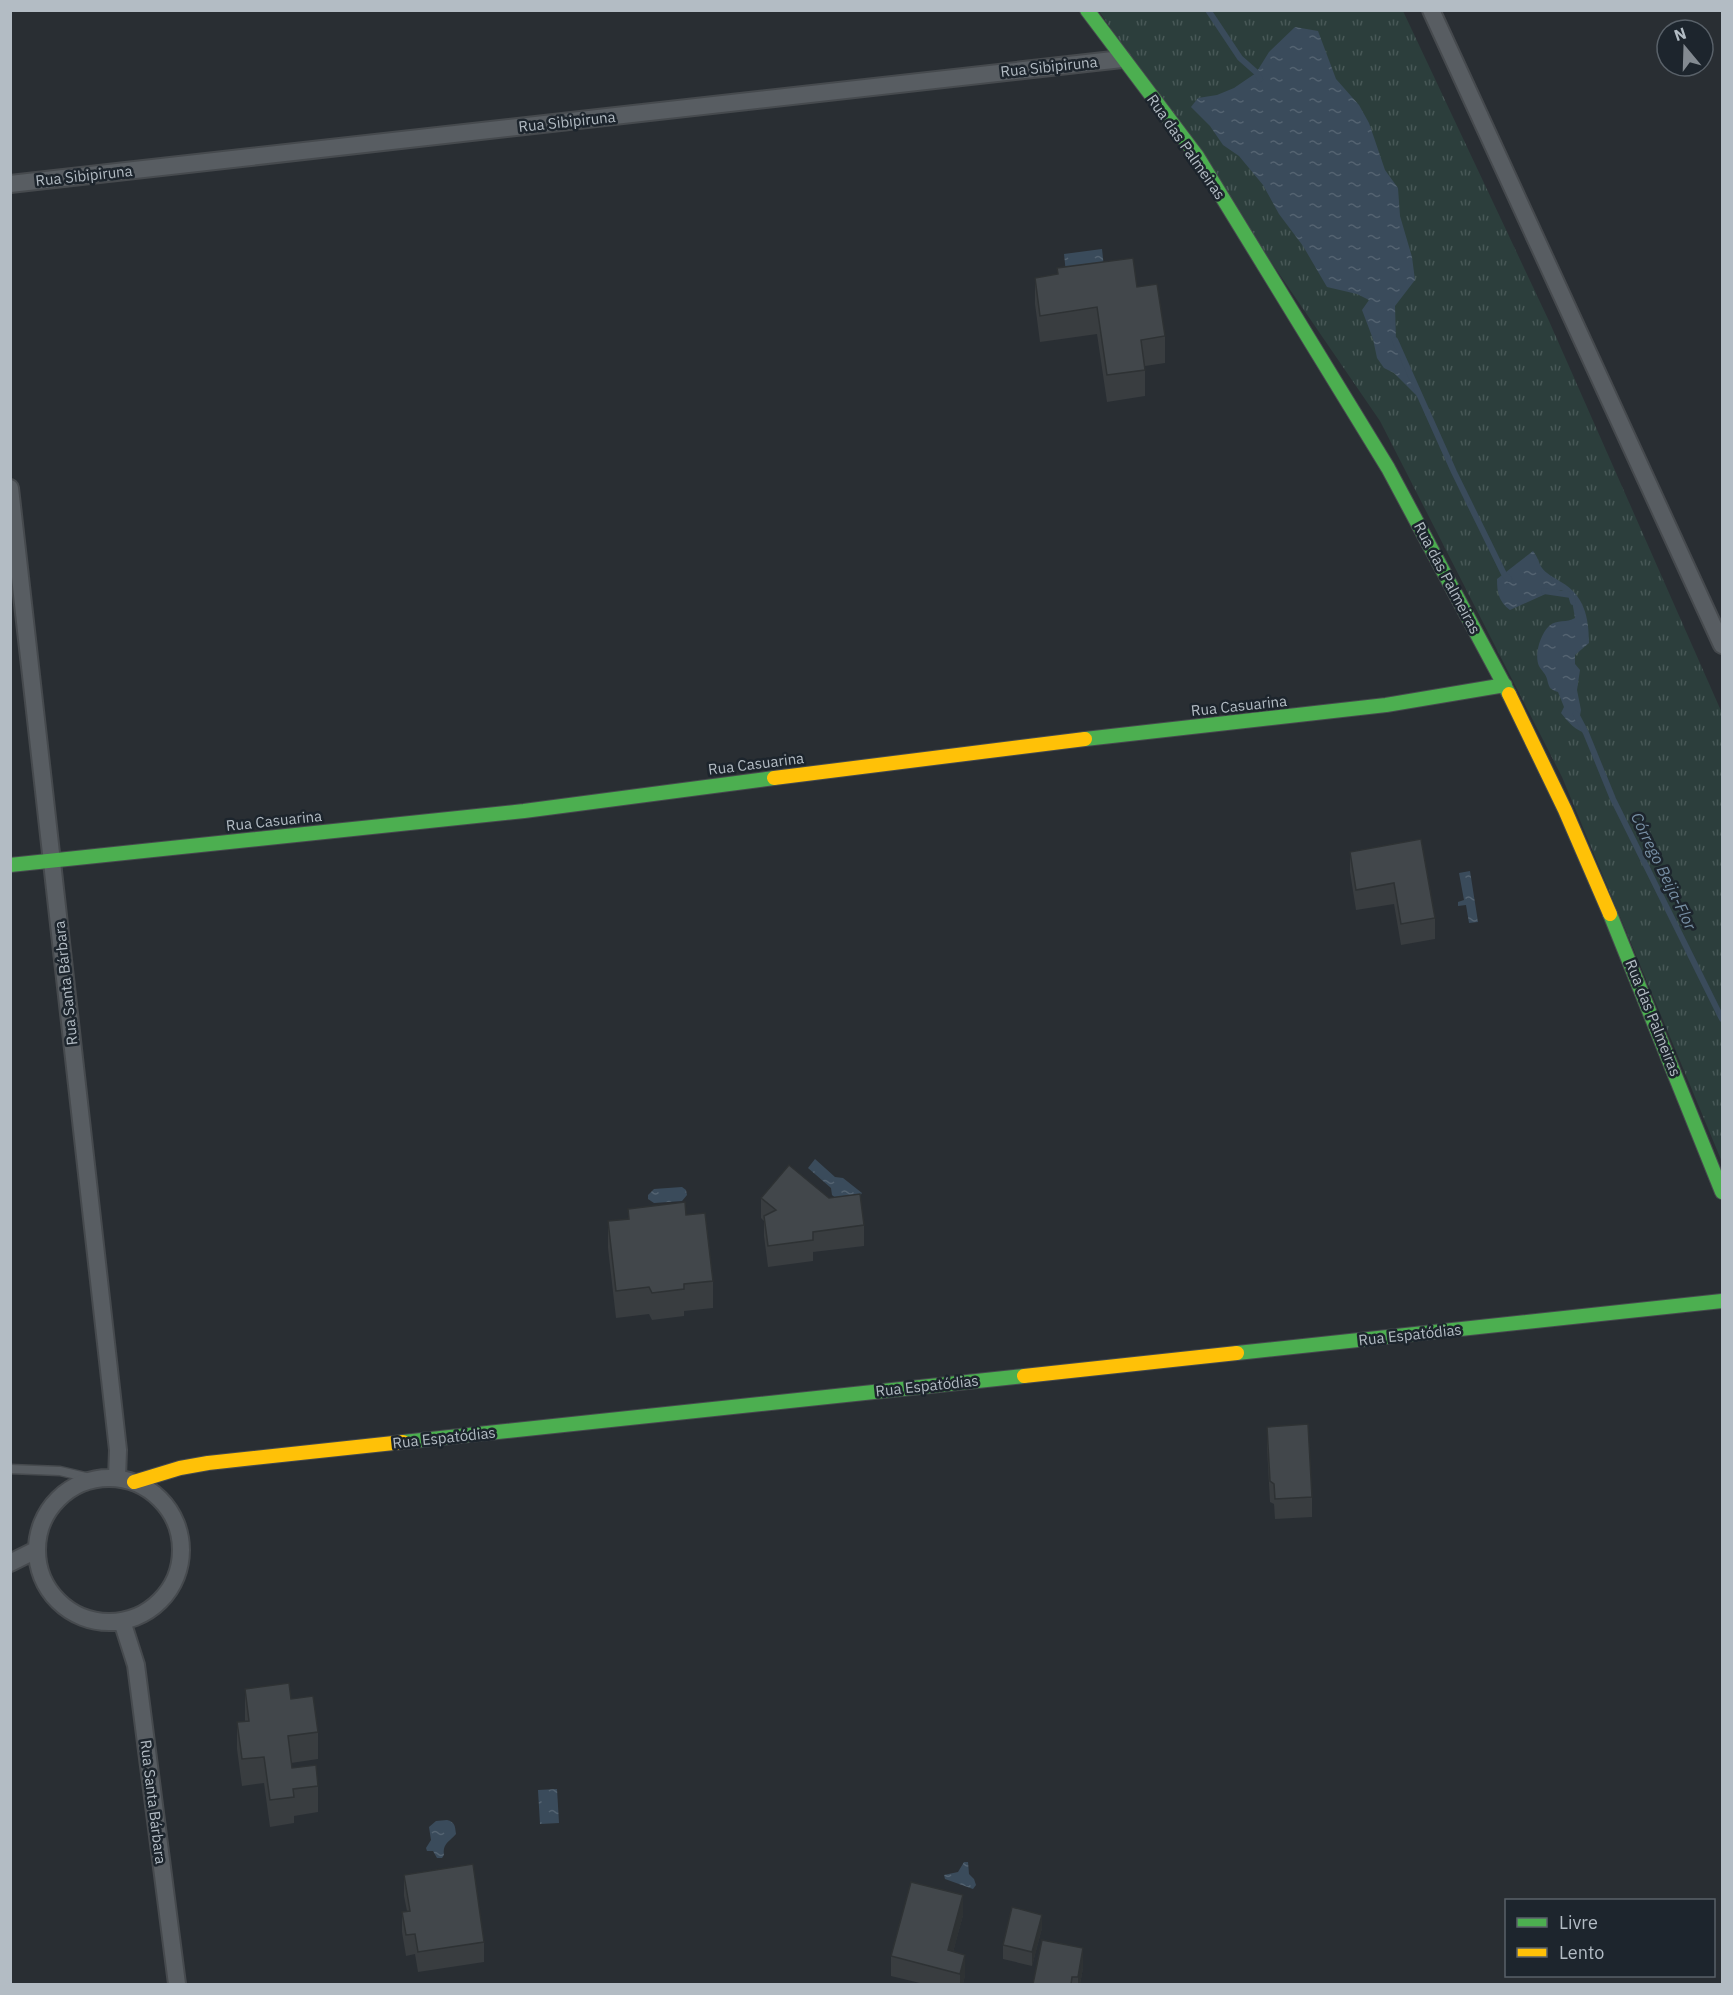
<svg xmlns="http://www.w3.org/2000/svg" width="1733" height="1995" font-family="'IBM Plex Sans',sans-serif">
	<defs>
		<pattern id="park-tufts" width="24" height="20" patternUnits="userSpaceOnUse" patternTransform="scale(1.5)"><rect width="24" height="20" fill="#2c3e3c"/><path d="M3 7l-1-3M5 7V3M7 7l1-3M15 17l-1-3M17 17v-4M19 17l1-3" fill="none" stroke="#485857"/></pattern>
		<pattern id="water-ripples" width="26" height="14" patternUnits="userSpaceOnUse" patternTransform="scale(1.5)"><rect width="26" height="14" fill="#3a4b5b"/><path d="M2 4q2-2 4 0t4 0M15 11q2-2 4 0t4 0" fill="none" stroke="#546371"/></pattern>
	</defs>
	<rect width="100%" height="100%" fill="#292e33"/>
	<path fill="url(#park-tufts)" d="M1099 11H1403L1549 321 1722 713V1162L1562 777 1380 421Z"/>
	<path fill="url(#water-ripples)" d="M1295 27 1318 31 1336 79 1359 105 1369 123 1385 170 1398 188 1400 216 1412 257 1415 280 1395 306 1396 341 1423 402 1394 373 1384 368 1377 358 1373 339 1362 310 1369 300 1357 294 1327 287 1303 246 1279 214 1263 185 1239 156 1223 145 1210 126 1191 107 1198 98 1217 95 1234 88 1256 73 1269 52Z
		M1102 249 1104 268 1066 273 1064 254Z
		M1533 551C1539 559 1538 562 1542 568 1545 573 1555 578 1561 582 1584 595 1589 617 1589 643L1575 655V664L1580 670 1577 690 1581 710 1579 721 1586 733C1576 731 1568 722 1561 713L1564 707 1558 692C1549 689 1549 687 1547 679 1546 674 1541 670 1539 666 1534 655 1540 635 1549 626 1557 619 1567 623 1575 618L1571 595 1561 590 1550 592 1510 610C1499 602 1497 593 1497 579Z
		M1470 871 1478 922 1469 923 1466 905 1458 906V902L1464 900 1459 873Z
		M815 1159 835 1177 843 1178 862 1193 849 1209 832 1195 831 1188 808 1168Z
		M682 1187 686 1190 687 1195 682 1201 654 1203 648 1199V1195L654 1189Z
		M557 1789 559 1823 540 1824 538 1790Z
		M447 1820C455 1822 455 1826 456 1834 450 1841 442 1844 444 1855L442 1858H437L433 1851H427L426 1848 431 1840 429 1827 436 1821Z
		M964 1862H968L969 1874 974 1879 976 1885 973 1889 945 1879 944 1875 958 1872Z"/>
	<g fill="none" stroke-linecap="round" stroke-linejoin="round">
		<path stroke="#3a4b5b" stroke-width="6" d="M1208 10 1240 58 1257 73 1260 79
			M1395 340 1454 472 1504 574 1509 579
			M1544 591 1571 595 1573 602
			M1576 714 1586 733 1613 799 1722 1019"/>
		<g stroke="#464a4e" stroke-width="11">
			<path id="lane" d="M10 1469 60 1471 94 1479"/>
		</g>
		<g stroke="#464a4e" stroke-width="20">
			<path id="street" d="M1431 10 1722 645
				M10 184 1122 59
				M10 488 118 1450 117 1478
				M37 1550a72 72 0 1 1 144 0a72 72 0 1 1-144 0Z
				M10 1563 34 1551
				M122 1621 136 1665 177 1984"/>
		</g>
		<g stroke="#464a4e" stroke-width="16">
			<path id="fast" d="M1087 10 1197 156 1388 468 1509 694
				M1085 739 1386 705 1505 685
				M10 865 524 811 774 778
				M1610 914 1722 1192
				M1237 1353 1722 1301
				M403 1442 1024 1376"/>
		</g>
		<g stroke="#464a4e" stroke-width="16">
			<path id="slow" d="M1509 694 1565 810 1610 914
				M774 778 1085 739
				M1024 1376 1237 1353
				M134 1482 180 1468 208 1463 403 1442"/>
		</g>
		<use href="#lane" stroke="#585d62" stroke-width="8"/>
		<use href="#street" stroke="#585d62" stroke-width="16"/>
		<use href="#fast" stroke="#4caf50" stroke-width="14"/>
		<use href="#slow" stroke="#ffc107" stroke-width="14"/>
	</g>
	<path fill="#393d40" d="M1057 268 1137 287 1165 336V363L1145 366V396L1107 402 1097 334 1040 342 1035 304V278L1057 274Z
		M1421 839 1435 918V939L1401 945 1394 904 1356 910 1350 872V852Z
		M761 1198H829L864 1225V1246L813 1252V1261L768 1267 764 1236V1221L761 1218Z
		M628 1209 686 1215 713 1281V1308L684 1311V1316L652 1320 649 1314 616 1318 608 1248V1221L628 1219Z
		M1267 1427 1312 1497V1517L1275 1519 1274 1504 1270 1502 1267 1447Z
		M245 1689 291 1699 318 1732V1759L291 1763 292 1768 318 1786V1812L294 1816V1823L270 1827 264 1783 242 1786 237 1749V1722L245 1721Z
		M404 1875 484 1942V1962L418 1972 415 1954 406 1956 402 1932V1912L407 1911 404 1896Z
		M963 1915 953 1952 965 1975 963 1984H924L891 1976V1956Z
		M1042 1928 1032 1966 1003 1959V1945Z
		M1083 1968 1080 1984H1033Z"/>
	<path fill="#2e3234" d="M963 1895V1915L948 1971V1950Z
		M1042 1915V1928L1032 1966V1952Z
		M1083 1948V1968L1080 1984H1078V1977Z
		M965 1955V1975L963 1984H960V1974Z"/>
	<path fill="#42474b" stroke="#2e3234" stroke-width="1.5" d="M1133 258 1137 287 1157 284 1165 336 1141 340 1145 370 1107 375 1097 307 1040 316 1035 278 1058 274 1057 268Z
		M1421 839 1435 918 1401 924 1394 883 1356 890 1350 852Z
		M789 1165 829 1198 860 1194 864 1225 813 1232V1240L768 1246 764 1216 776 1210 761 1198Z
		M685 1202 686 1215 705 1213 713 1281 684 1284V1289L652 1293 649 1287 616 1291 608 1221 629 1219 628 1209Z
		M1308 1424 1312 1497 1275 1499 1274 1484 1270 1481 1267 1427Z
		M289 1683 291 1699 313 1696 318 1732 288 1736 292 1768 316 1765 318 1786 293 1789 294 1797 270 1800 264 1757 242 1759 237 1722 249 1721 245 1689Z
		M473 1864 484 1942 418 1952 415 1934 406 1935 402 1912 410 1911 404 1875Z
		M911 1882 963 1895 948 1950 965 1955 960 1974 891 1956Z
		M1012 1907 1042 1915 1032 1952 1003 1945Z
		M1042 1940 1083 1948 1078 1977H1072L1071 1984H1033Z"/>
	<g text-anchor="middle" stroke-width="5" stroke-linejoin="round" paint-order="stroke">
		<g font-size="15" fill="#b3bcc4" stroke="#1d252d">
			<text transform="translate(1049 67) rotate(-6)" y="5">Rua Sibipiruna</text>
			<text transform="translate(567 122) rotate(-6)" y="5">Rua Sibipiruna</text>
			<text transform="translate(1186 147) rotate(55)" y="5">Rua das Palmeiras</text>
			<text transform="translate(84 176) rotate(-6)" y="5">Rua Sibipiruna</text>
			<text transform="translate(1447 578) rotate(62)" y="5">Rua das Palmeiras</text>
			<text transform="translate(1239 706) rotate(-6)" y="5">Rua Casuarina</text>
			<text transform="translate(756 764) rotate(-7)" y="5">Rua Casuarina</text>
			<text transform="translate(274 821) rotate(-6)" y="5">Rua Casuarina</text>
			<text transform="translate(66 983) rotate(-96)" y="5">Rua Santa Bárbara</text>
			<text transform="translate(1653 1018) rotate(68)" y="5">Rua das Palmeiras</text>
			<text transform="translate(1410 1335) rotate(-6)" y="5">Rua Espatódias</text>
			<text transform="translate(927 1386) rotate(-6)" y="5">Rua Espatódias</text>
			<text transform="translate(444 1438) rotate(-6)" y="5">Rua Espatódias</text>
			<text transform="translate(153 1802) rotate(83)" y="5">Rua Santa Bárbara</text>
		</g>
		<g font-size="16" font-style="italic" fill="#778fa4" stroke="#1d252d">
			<text transform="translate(1664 871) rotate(64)" y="6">Córrego Beija-Flor</text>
		</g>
	</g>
	<rect width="1733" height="1995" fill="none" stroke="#b3bcc4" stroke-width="24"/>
	<rect x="1505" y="1899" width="210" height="78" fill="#1d252d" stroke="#596169" stroke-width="1.5"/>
	<rect x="1517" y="1918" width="30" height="9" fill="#4caf50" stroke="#596169" stroke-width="1.5"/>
	<text x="1559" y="1929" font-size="18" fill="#b3bcc4">Livre</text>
	<rect x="1517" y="1948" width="30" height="9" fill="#ffc107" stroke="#596169" stroke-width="1.5"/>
	<text x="1559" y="1959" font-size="18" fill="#b3bcc4">Lento</text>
	<g transform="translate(1685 48) rotate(341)"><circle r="28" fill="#1d252d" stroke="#596169" stroke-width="1.5"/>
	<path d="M0-4.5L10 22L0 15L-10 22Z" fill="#838a91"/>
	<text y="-9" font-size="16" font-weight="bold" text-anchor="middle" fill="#b3bcc4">N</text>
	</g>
</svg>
